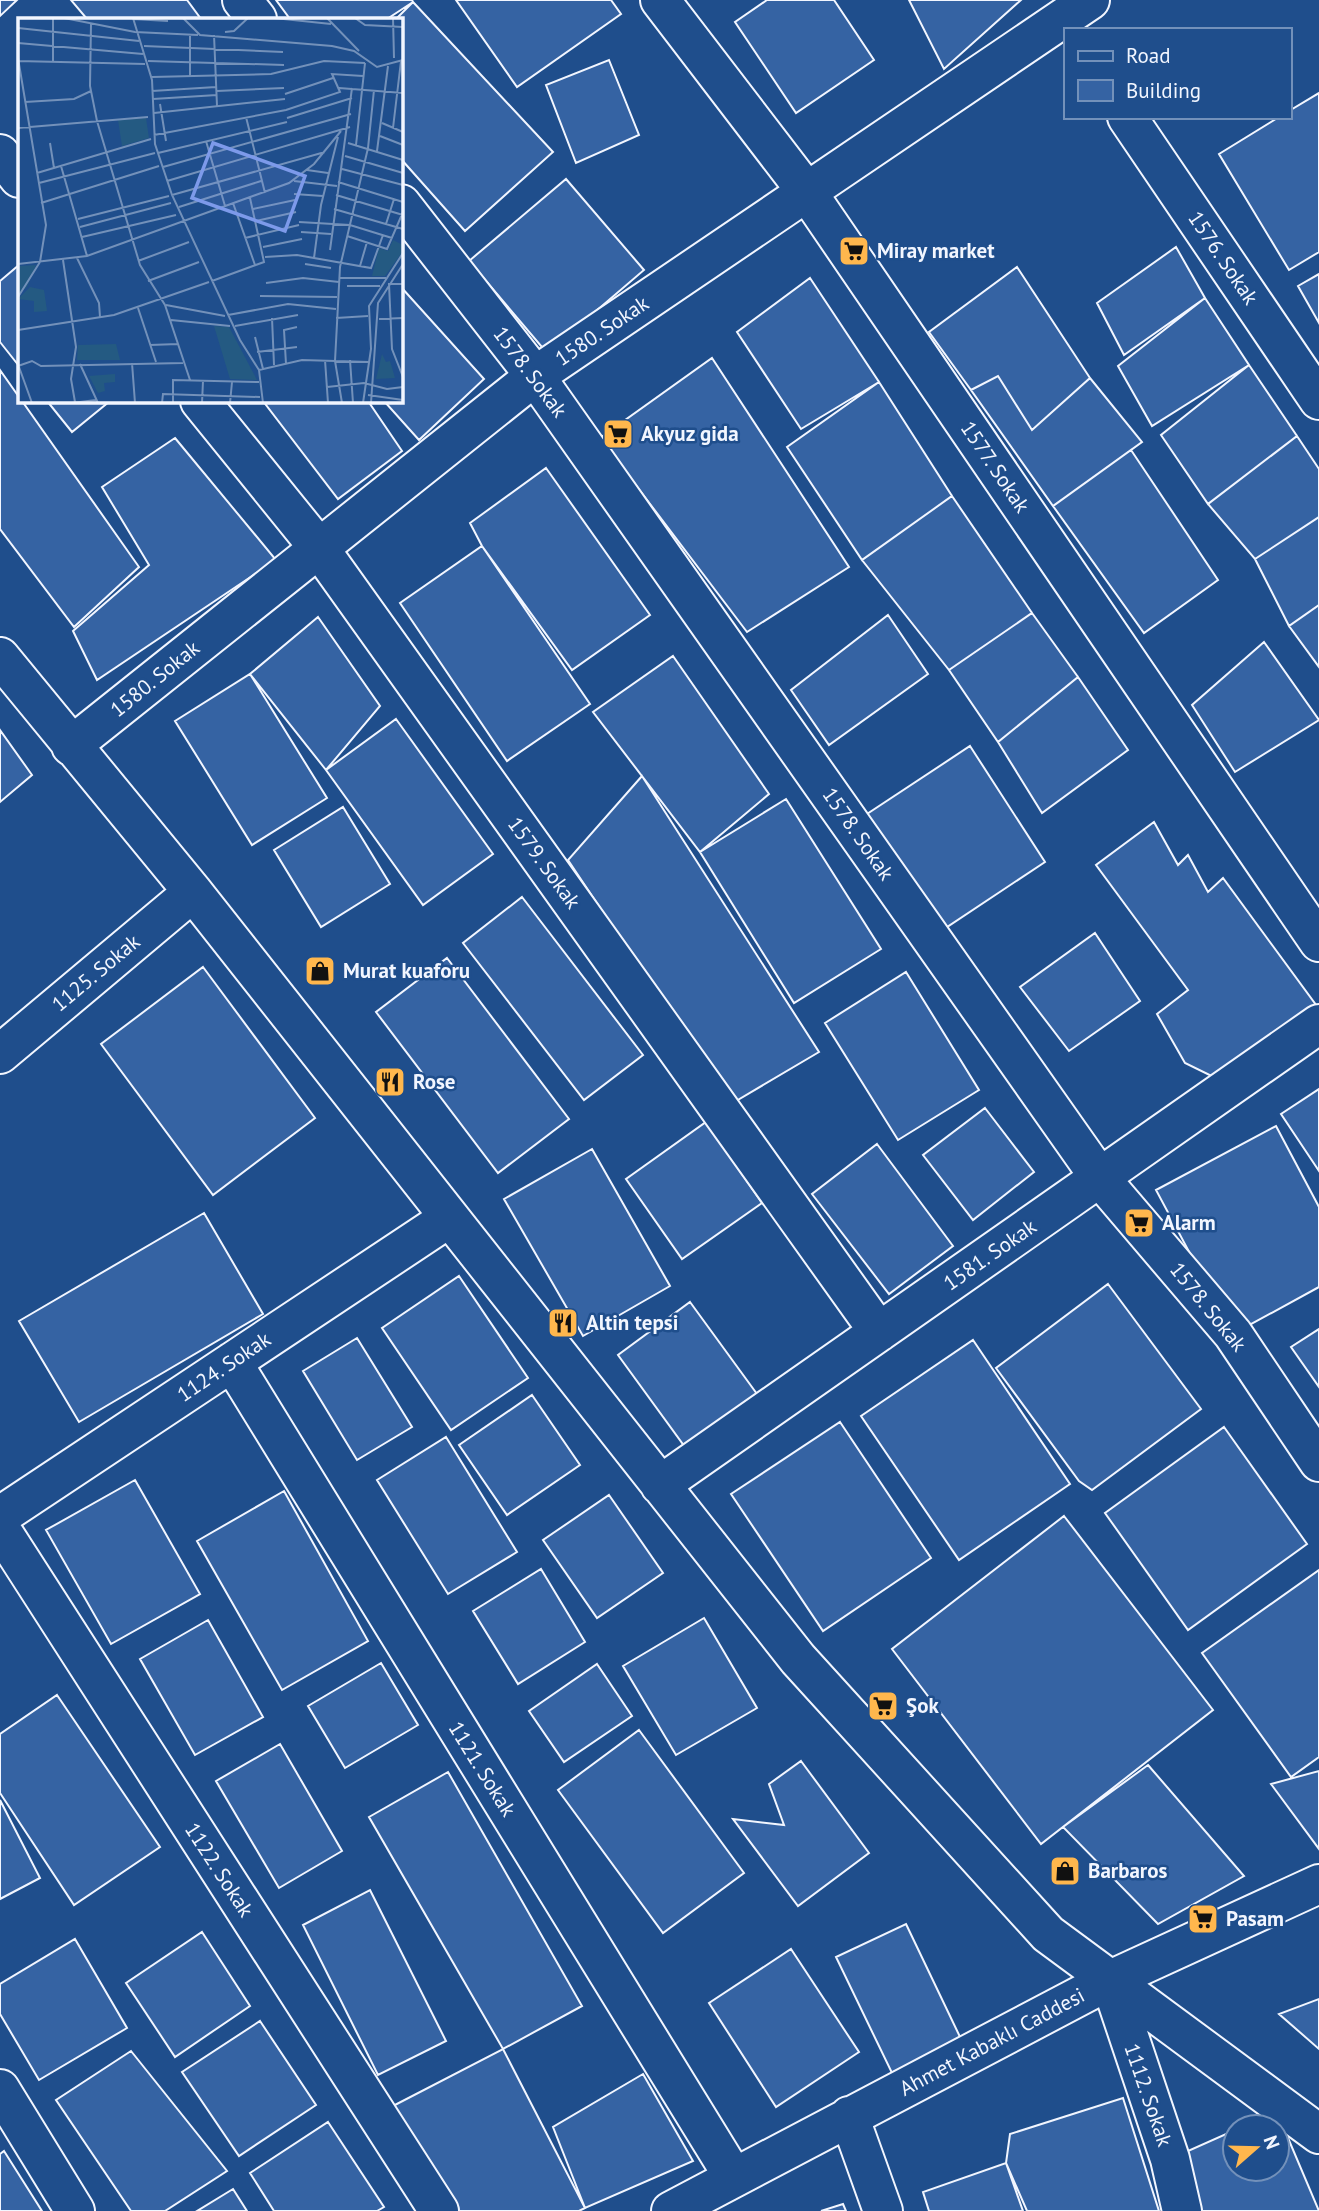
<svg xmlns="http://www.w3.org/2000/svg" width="1319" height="2211" font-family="'PT Sans',sans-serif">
	<rect width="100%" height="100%" fill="#1f4e8c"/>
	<path fill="#3563a3" stroke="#f2f6ff" stroke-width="2" d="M0 0H17L0 16Z
		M71 0H187L201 19H87Z
		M276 0H412L413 2 387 19H290Z
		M456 0H611L621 14 517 87Z
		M767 0H834L874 60 796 113 735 22Z
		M909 0H1021L944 69Z
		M413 2 553 152 465 231 401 159V19H396Z
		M609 60 639 135 576 163 546 85Z
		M1319 93V252L1289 270 1219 154 1279 117H1289V111Z
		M566 179 644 270 547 353 469 261Z
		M1176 247 1205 298 1124 355 1097 303Z
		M19 265V366L0 342V281Z
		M1017 267 1090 378 1032 430 998 376 971 390 929 332Z
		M1319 274V323L1298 286Z
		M810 278 879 382 801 429 737 332Z
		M401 287 484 379 419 440 384 401H401Z
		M1205 298 1249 365 1152 426 1118 366Z
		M712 358 849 567 747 632 600 438Z
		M1249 365 1297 436 1208 504 1161 435Z
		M0 370 19 397V401H22L139 567 74 627 0 529Z
		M998 376 1032 430 1090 378 1142 442 1053 506 971 390Z
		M879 382 952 496 862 560 787 447Z
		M47 401H110L72 432Z
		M263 401H368L402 451 338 499Z
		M1297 436 1319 469V517L1255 559 1208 504Z
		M175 438 276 560 97 680 73 631 149 565 102 487Z
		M1131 450 1218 580 1144 633 1053 506Z
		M546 468 650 615 572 670 482 546 470 523Z
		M952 496 1032 613 949 670 862 560Z
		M1319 517V605L1289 626 1255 559Z
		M482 546 590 704 507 761 400 603Z
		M1319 605V667L1289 626Z
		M1032 613 1078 677 998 742 949 670Z
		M888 615 928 674 829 745 791 690Z
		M318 617 380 706 326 770 250 674Z
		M1264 642 1319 720 1235 772 1192 705Z
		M673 656 769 794 700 852 593 712Z
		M250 674 327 798 252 845 175 721Z
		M1078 677 1128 750 1042 813 998 742Z
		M396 719 493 854 423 905 326 770Z
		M0 730 32 775 0 802Z
		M970 746 1045 862 944 929 867 814Z
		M642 776 819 1052 731 1104 568 860Z
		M786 799 881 949 794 1003 700 852Z
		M343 807 390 884 321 927 274 850Z
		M1154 822 1178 865 1188 855 1208 892 1223 878 1319 1009 1232 1086 1185 1063 1157 1014 1188 990 1096 865Z
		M522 897 643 1055 584 1100 463 943Z
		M1095 933 1140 1001 1069 1051 1020 987Z
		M447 958 569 1119 498 1173 376 1012Z
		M203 967 315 1118 213 1195 101 1044Z
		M906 972 979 1090 898 1140 825 1023Z
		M1319 1089V1171L1281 1114Z
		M985 1108 1034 1172 973 1220 923 1155Z
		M706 1122 762 1203 682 1259 626 1179Z
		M1276 1126 1319 1207V1287L1233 1334 1156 1190Z
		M877 1144 953 1246 889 1294 812 1194Z
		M592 1149 670 1286 583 1336 504 1199Z
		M204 1213 263 1314 79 1422 19 1321Z
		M459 1276 528 1378 451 1430 382 1328Z
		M1108 1284 1201 1409 1092 1490 1079 1481 996 1368Z
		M690 1302 757 1394 685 1447 618 1355Z
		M1319 1329V1387L1291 1347Z
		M357 1338 412 1427 357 1460 303 1371Z
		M973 1340 1070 1484 959 1560 861 1416Z
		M532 1395 580 1465 507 1515 459 1445Z
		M840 1422 931 1558 823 1631 731 1494Z
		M1224 1427 1307 1544 1188 1630 1105 1513Z
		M446 1437 517 1552 448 1594 377 1480Z
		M135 1480 200 1594 111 1644 46 1530Z
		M284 1491 368 1641 282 1690 197 1541Z
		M609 1495 663 1573 597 1618 543 1540Z
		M1064 1516 1213 1710 1041 1844 892 1649Z
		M541 1569 585 1642 518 1684 473 1611Z
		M1319 1570V1757L1291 1777 1202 1653Z
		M704 1618 757 1708 676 1755 623 1666Z
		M208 1620 263 1717 195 1755 140 1659Z
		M381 1663 418 1725 345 1768 308 1706Z
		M597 1664 632 1716 564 1762 529 1711Z
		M57 1695 160 1847 74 1905 0 1793V1734Z
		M639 1730 744 1873 663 1933 558 1790Z
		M280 1744 342 1851 279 1888 216 1781Z
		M801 1761 869 1853 798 1906 733 1819 784 1825 769 1784Z
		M1148 1765 1244 1876 1158 1924 1063 1827Z
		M1319 1771V1849L1271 1784Z
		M448 1772 582 2006 503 2049 369 1817Z
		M0 1800 40 1878 0 1899Z
		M370 1890 446 2041 378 2075 303 1925Z
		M906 1924 961 2039 892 2073 836 1957Z
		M202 1932 250 2006 175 2057 126 1983Z
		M75 1939 127 2028 39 2080 0 2014V1984Z
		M791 1949 859 2052 776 2107 709 2003Z
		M1319 1999V2049L1279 2014Z
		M260 2021 316 2105 239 2156 182 2072Z
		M503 2049 585 2208 579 2211H452L391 2107Z
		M131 2051 227 2171 165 2211H131L56 2100Z
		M643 2074 693 2161 585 2208 553 2127Z
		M1123 2098 1159 2211H1027L1006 2163 1010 2134Z
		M1277 2112 1319 2211H1193L1170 2159 1235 2130V2169H1277V2127H1242Z
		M328 2122 384 2207 377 2211H274L250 2173Z
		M4 2151 42 2211H0V2154Z
		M1006 2163 1023 2211H929L923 2192Z
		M233 2189 247 2211H197Z
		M843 2204 846 2211H821Z"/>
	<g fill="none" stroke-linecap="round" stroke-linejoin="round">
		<g stroke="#f2f6ff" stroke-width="42">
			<path id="street" d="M242 0 257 19
				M660 0 807 192 1319 942
				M1127 117 1319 400
				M0 154 19 178
				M401 204 535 376 1100 1178 1233 1334 1319 1462
				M200 401 319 548 879 1332
				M0 657 193 892 798 1659 1048 1934 1319 2134
				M71 746 535 376 1090 0
				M0 1054 193 892
				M232 1362 733 2176
				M660 1485 1319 1024
				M0 1516 449 1218
				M0 1528 439 2211
				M1110 1980 1170 2159 1182 2211
				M0 2089 75 2211
				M849 2116 883 2211
				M671 2211 1110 1980 1319 1884"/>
		</g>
		<use href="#street" stroke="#1f4e8c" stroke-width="38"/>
	</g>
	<defs>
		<g id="supermarket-square" transform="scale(1.575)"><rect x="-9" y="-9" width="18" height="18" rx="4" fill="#ffb74d" stroke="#1f4e8c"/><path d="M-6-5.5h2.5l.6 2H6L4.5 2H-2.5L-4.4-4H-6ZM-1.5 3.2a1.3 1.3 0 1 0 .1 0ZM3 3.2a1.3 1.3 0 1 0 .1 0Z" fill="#111"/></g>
		<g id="shop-square" transform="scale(1.575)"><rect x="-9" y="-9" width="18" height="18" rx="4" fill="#ffb74d" stroke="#1f4e8c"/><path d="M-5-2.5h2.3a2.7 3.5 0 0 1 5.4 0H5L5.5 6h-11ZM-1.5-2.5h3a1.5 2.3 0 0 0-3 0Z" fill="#111"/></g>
		<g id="restaurant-square" transform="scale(1.575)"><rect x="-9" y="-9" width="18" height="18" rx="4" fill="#ffb74d" stroke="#1f4e8c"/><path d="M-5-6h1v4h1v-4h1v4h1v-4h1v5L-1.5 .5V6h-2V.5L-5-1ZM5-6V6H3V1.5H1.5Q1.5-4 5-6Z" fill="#111"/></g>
	</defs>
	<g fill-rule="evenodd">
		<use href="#supermarket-square" x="854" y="251"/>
		<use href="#supermarket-square" x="618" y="434"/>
		<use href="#shop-square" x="320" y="971"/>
		<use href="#restaurant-square" x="390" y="1082"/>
		<use href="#supermarket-square" x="1139" y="1223"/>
		<use href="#restaurant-square" x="563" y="1323"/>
		<use href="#supermarket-square" x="883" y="1706"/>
		<use href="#shop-square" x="1065" y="1871"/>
		<use href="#supermarket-square" x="1203" y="1919"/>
	</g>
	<g text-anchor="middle" stroke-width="5" stroke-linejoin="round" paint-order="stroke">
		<g font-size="21" font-weight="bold" fill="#f2f6ff" stroke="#1f4e8c" text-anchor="start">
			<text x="877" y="258">Miray market</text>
			<text x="641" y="441">Akyuz gida</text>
			<text x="343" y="978">Murat kuaforu</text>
			<text x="413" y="1089">Rose</text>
			<text x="1162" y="1230">Alarm</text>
			<text x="586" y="1330">Altin tepsi</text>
			<text x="906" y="1713">Şok</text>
			<text x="1088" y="1878">Barbaros</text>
			<text x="1226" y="1926">Pasam</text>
		</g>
		<g font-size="21" fill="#f2f6ff" stroke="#1f4e8c">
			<text transform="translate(1223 258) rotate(56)" y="7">1576. Sokak</text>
			<text transform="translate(602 331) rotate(-34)" y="7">1580. Sokak</text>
			<text transform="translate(530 372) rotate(53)" y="7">1578. Sokak</text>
			<text transform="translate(995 467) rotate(56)" y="7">1577. Sokak</text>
			<text transform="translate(155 679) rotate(-39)" y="7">1580. Sokak</text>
			<text transform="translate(858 834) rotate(55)" y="7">1578. Sokak</text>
			<text transform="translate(544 863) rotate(54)" y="7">1579. Sokak</text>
			<text transform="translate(96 973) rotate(-40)" y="7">1125. Sokak</text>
			<text transform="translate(990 1255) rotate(-35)" y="7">1581. Sokak</text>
			<text transform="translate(1208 1307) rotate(51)" y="7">1578. Sokak</text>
			<text transform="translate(224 1367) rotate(-34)" y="7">1124. Sokak</text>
			<text transform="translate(482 1769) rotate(58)" y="7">1121. Sokak</text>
			<text transform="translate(219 1870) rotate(57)" y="7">1122. Sokak</text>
			<text transform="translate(992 2042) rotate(-28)" y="7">Ahmet Kabaklı Caddesi</text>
			<text transform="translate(1148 2095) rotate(71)" y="7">1112. Sokak</text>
		</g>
	</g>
	<g transform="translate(18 18)">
		<rect width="385" height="385" fill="#1f4e8c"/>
		<path d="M128 100 131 120 104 128 100 102ZM375 222 385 227V233L367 258H354L361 230 370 233ZM18 247 9 269 0 276V248ZM12 269 26 272 29 293 16 294V283L0 281ZM196 308 211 309 239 362 212 361ZM98 326 102 342H59L60 327ZM364 336 368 344 372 343 377 360 358 361ZM97 356V364L86 365 87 373 80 375 71 358Z" fill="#245a82"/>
		<path fill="none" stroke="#7391ba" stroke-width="2" d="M35 0V43M46 0 117 14 180 17M115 0 134 62 137 126 154 177 222 322 241 352 245 385M165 0 182 17 314 28 336 33 359 49 385 42M256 0 313 6M309 0 341 33M337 0 347 7 385 9M375 0 376 40M115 1 150 3M73 6 72 68 79 103 122 247 147 287 172 362M0 10 121 23M207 14 216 13 230 0M172 16V58M196 17 199 88M0 25 125 36M126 28 265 34M0 40 28 207 22 244 0 279M0 43 127 46M130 43 266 47M134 59 253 56 306 43 347 45M321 70 385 75M134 73 198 69M199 73 266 70M267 76 315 60M135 81 199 77M7 84 56 81 73 73M142 86 148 123M136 95 267 81M228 99 247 175M269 100 334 80M364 105 385 114M0 110 130 99M375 110 383 43M136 117 268 92 322 74 314 56 345 58M362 118 385 127M188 123 207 188M32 125 36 150M330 125 385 142M338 127 347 45M359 133 370 48M140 135 269 104M327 138 385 155M43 148 69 238M145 149 333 96M324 151 385 167M289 152 310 155M19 155 133 121M149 163 332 109M276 163 319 168M320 164 385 184M21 165 137 135M276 176 305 178M154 177 307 134M318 177 385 197M23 185 141 148M215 185 237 247M161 189 243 163M235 191 277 182M316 191 385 211M60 201 151 178M238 203 278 194M281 204 332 207 374 220M368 206 376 181M62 209 153 185M283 214 313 216M329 218 369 231 385 194M64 219 158 197M227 220 281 207M245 229 284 221M312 232 334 70M247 239 279 237 353 250 365 217M59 240 81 285 82 299M296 240 303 187 320 119M45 242 58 329 53 361 57 384M120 243 171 224M0 246 69 238 271 165 296 146 323 113M287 246 313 250M342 248 349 224M321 260H368M130 263 181 244M194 263 246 244 232 180M248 265 285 260 321 264M385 266H371L374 331 385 359M329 268H362M242 278 319 279M148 287 207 298M120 290 138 344M210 297 270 286 318 291M254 300 256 347M318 300 350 298M361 301 385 300M153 302 212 308M217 308 280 297M0 312 96 297 191 264M237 319 245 351M132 327 160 326M239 334 279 329M307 342 310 385M332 342 335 385M114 345 117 385M62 346 80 385M268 346 266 312 279 309M0 348 14 343 23 348 165 345M1 349 14 385M241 352 284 342 351 344M309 369 346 365 369 371 385 369M350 377 385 382M54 385 78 382M144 385 145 376 242 379M155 385V362L241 364M184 385 185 363M212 385 214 364M324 385 317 343 322 249 350 130 356 72M345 385 353 331 351 288 385 235M353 385 360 285 385 246"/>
		<path fill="#7d9aea" fill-opacity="0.15" stroke="#7d9aea" stroke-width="3.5" d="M195 125 287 158 267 213 174 180Z"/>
		<rect width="385" height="385" fill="none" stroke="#f2f6ff" stroke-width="3.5"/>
	</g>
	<rect x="1064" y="28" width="228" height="91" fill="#1f4e8c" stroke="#7391ba" stroke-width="2"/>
	<rect x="1078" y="51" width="35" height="10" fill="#1f4e8c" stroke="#7391ba" stroke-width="2"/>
	<text x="1126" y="63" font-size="21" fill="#f2f6ff">Road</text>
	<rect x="1078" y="80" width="35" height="21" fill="#3563a3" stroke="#7391ba" stroke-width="2"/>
	<text x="1126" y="98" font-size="21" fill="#f2f6ff">Building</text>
	<g transform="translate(1256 2148) rotate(70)"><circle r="33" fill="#1f4e8c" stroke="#7391ba" stroke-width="2"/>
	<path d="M0-5L12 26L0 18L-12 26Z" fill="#ffb74d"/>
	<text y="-10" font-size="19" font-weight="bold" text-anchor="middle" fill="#f2f6ff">N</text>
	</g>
</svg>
